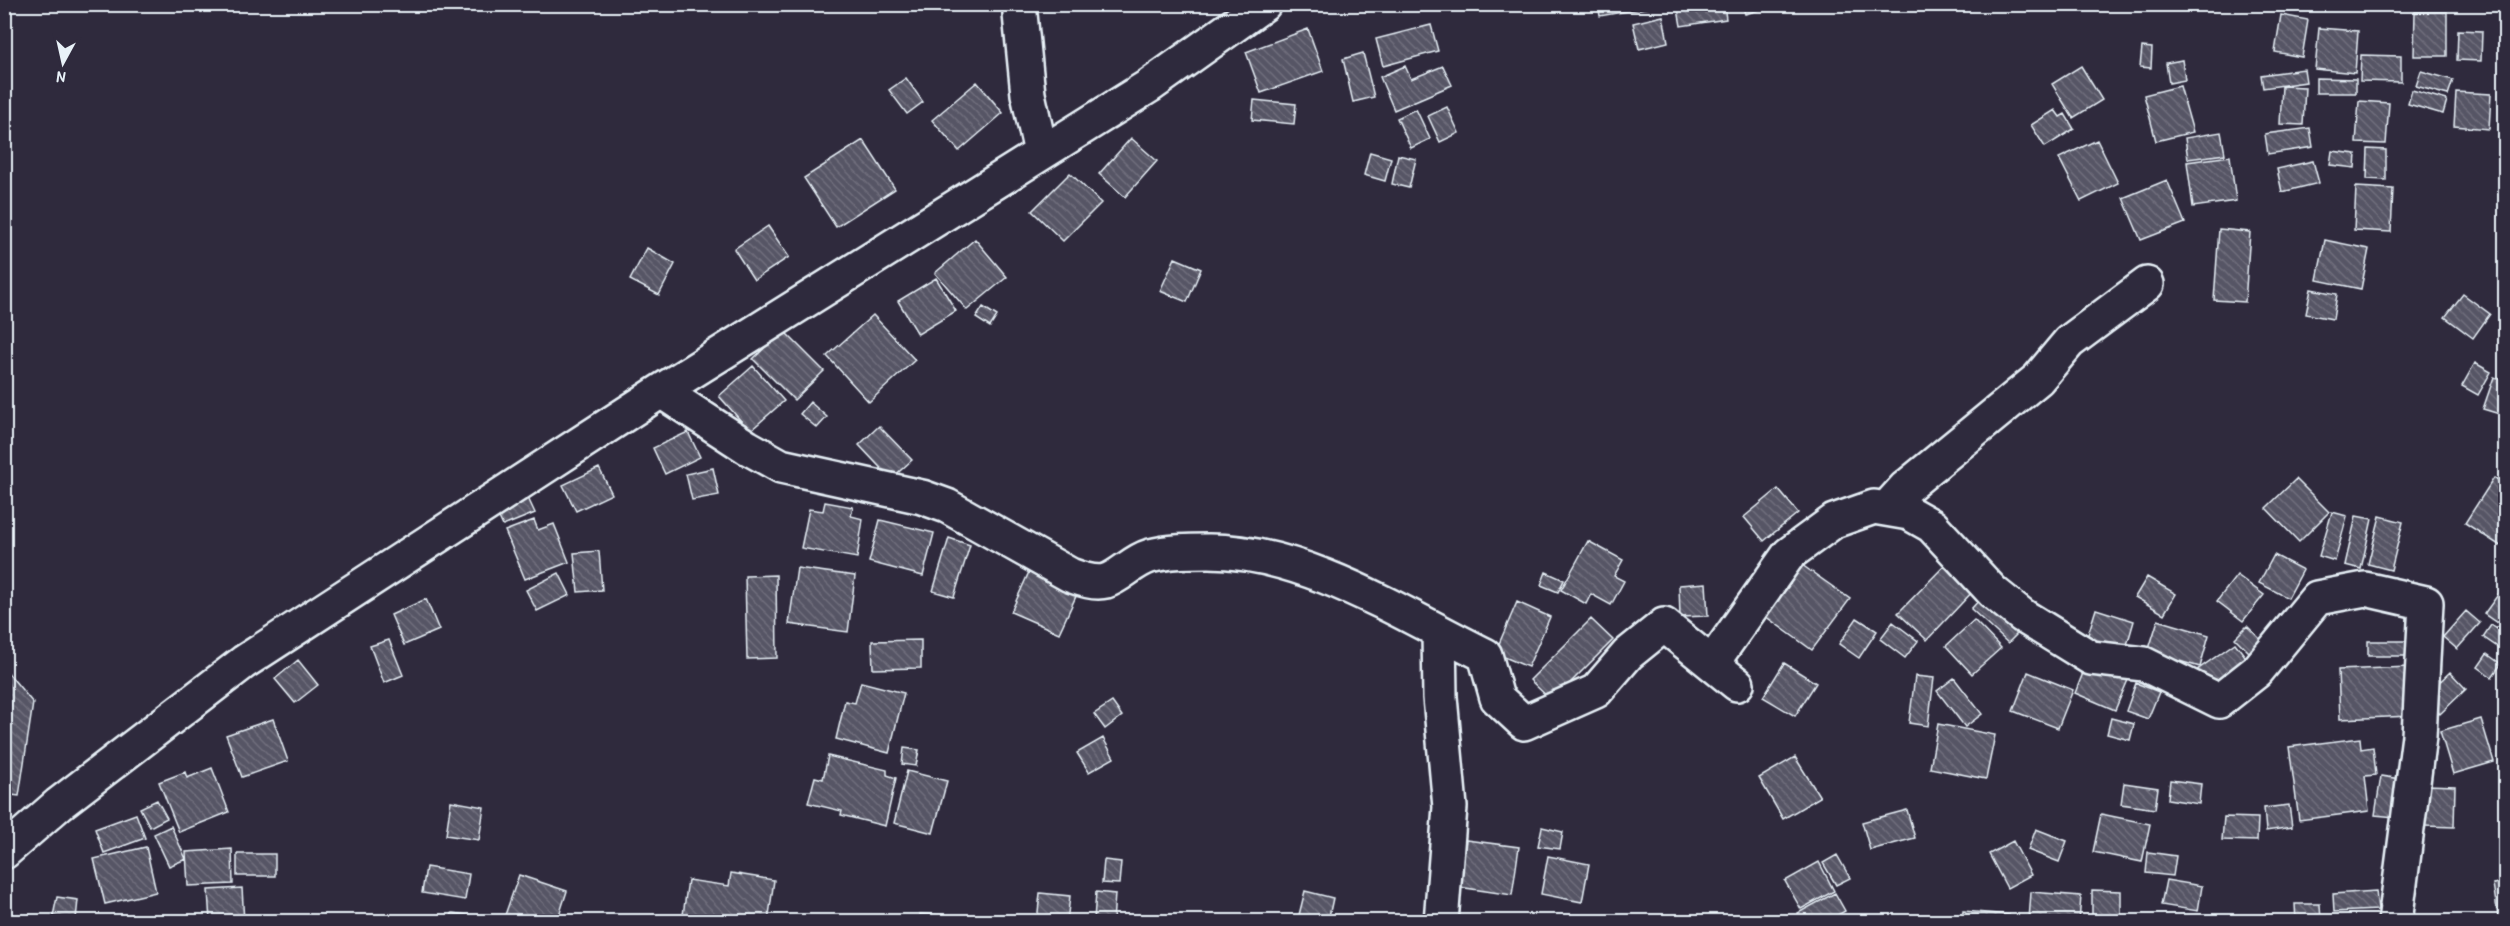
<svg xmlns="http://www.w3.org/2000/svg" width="2510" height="926" font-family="'Patrick Hand',sans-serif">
	<defs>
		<pattern id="building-back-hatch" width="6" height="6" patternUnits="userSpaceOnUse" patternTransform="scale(1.5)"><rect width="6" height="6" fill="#575565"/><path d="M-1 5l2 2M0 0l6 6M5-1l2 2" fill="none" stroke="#6f6e7c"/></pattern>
	</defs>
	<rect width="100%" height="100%" fill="#2f2a3d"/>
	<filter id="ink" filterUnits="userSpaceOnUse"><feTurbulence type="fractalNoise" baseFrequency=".0167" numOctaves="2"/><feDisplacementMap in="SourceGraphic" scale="12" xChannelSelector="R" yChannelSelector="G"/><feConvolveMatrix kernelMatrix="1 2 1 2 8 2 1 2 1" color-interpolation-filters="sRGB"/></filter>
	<g filter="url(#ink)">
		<path fill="url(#building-back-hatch)" stroke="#e8f1f8" stroke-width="1.5" d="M1598 4H1656V6L1600 16Z
			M1677 4H1724L1726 19 1681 26Z
			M1742 4H1772L1773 6 1745 14Z
			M2415 12H2447V56H2414Z
			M2281 15 2308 20 2302 57 2275 52Z
			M1663 16 1668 42 1639 49 1633 23Z
			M1431 25 1438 51 1383 66 1376 39Z
			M2319 28 2358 31 2355 73 2315 69Z
			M1308 29 1323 71 1261 93 1246 52Z
			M2458 30 2482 31 2481 61 2457 60Z
			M2142 47 2152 48 2151 68 2140 67Z
			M1363 53 1374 97 1353 102 1343 59Z
			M2361 55 2401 56V82L2360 81Z
			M2182 60 2185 80 2169 83 2166 63Z
			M1405 66 1411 79 1443 66 1452 85 1394 110 1380 77Z
			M2081 66 2102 100 2073 118 2052 84Z
			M2304 69 2306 82 2263 88 2261 75Z
			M2421 71 2453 80 2448 95 2416 86Z
			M906 78 923 102 907 114 889 90Z
			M2316 78 2356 79V93H2316Z
			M977 82 1003 113 959 151 932 120Z
			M2180 86 2193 132 2156 141 2144 95Z
			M2282 86 2305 87 2303 125 2280 124Z
			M2412 90 2447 100 2443 114 2408 104Z
			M2456 92 2491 94 2489 129 2454 126Z
			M1254 100 1296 104 1294 124 1252 120Z
			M2359 101 2389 103 2386 144 2356 143Z
			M1447 107 1459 133 1440 142 1428 116Z
			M1416 109 1430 139 1411 148 1397 118Z
			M2055 110 2060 117 2065 114 2074 129 2045 147 2031 125Z
			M2310 128 2313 147 2268 154 2265 134Z
			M2221 132 2225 154 2188 159 2185 138Z
			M1131 138 1157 161 1125 197 1099 174Z
			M863 140 895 189 836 227 804 178Z
			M2097 140 2118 183 2081 201 2059 158Z
			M2368 149 2386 150V180L2367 179Z
			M2332 151 2356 154 2355 168 2330 165Z
			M1370 152 1391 158 1385 181 1364 175Z
			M1398 155 1416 159 1409 188 1392 184Z
			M2230 156 2236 201 2193 207 2187 162Z
			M2313 161 2319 183 2282 192 2277 169Z
			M1070 173 1101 203 1063 241 1032 211Z
			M2167 180 2185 223 2141 240 2123 198Z
			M2356 187 2393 189 2391 232 2354 230Z
			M768 226 789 257 754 280 734 249Z
			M2219 229 2250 232 2245 302 2214 300Z
			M975 239 1007 277 967 310 935 273Z
			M2325 240 2369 249 2361 289 2317 280Z
			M647 248 675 264 659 295 630 280Z
			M1175 258 1201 269 1187 302 1160 291Z
			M936 278 956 311 918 334 898 301Z
			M2311 289 2337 294 2333 319 2306 314Z
			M2463 294 2490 314 2473 338 2445 317Z
			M983 307 997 316 990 327 976 318Z
			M873 315 915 360 869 402 827 356Z
			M783 330 824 371 794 400 753 359Z
			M2475 363 2491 372 2478 395 2462 386Z
			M753 366 784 401 750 431 719 396Z
			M2494 377 2506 381V416L2483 409Z
			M810 402 827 417 817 428 800 414Z
			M879 426 912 460 891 479 859 445Z
			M688 432 700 457 665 474 653 448Z
			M599 468 612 494 576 511 563 485Z
			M713 468 719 495 692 500 686 474Z
			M2494 478 2506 485V541L2502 547 2465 523Z
			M2296 479 2329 512 2299 542 2266 508Z
			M1778 489 1798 513 1764 541 1744 517Z
			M528 498 535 513 503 526 496 511Z
			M825 502 853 507 851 516 863 519 857 558 801 548 809 509 823 511Z
			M2332 512 2347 516 2335 561 2319 556Z
			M2356 516 2372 519 2361 569 2345 565Z
			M2380 516 2403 522 2391 570 2368 564Z
			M534 520 538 530 554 524 569 562 525 579 505 531Z
			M880 520 934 533 923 576 869 562Z
			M949 538 970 545 954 597 933 591Z
			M1588 541 1623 560 1614 576 1624 581 1611 605 1591 594 1586 604 1561 590Z
			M599 551 602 590 578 592 574 553Z
			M2274 555 2303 570 2288 598 2259 583Z
			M1947 563 1975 589 1927 640 1898 613Z
			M1802 565 1850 599 1812 650 1765 616Z
			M797 568 855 576 848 632 789 624Z
			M1029 572 1077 594 1059 633 1011 612Z
			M1546 572 1564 580 1558 592 1541 585Z
			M559 573 570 595 537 611 526 590Z
			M776 575 777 658 747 659 745 576Z
			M2237 575 2264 595 2243 621 2217 601Z
			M2147 577 2176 594 2164 614 2135 597Z
			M1706 583 1708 616 1680 617 1679 585Z
			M2505 585H2506V629L2484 614Z
			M1982 597 2019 632 2008 643 1971 609Z
			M426 599 439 630 404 645 391 615Z
			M1517 602 1550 617 1528 667 1495 653Z
			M2096 609 2134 621 2125 652 2086 641Z
			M2466 611 2480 623 2457 649 2443 637Z
			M1857 618 1877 631 1859 658 1839 644Z
			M1591 619 1613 640 1552 701 1530 680Z
			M1974 620 2001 648 1972 674 1946 646Z
			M2158 620 2209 635 2200 667 2148 652Z
			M1893 622 1918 641 1905 658 1880 639Z
			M2491 625 2506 635V646L2502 650 2483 637Z
			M2247 626 2263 642 2251 654 2235 638Z
			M389 640 403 675 384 683 370 646Z
			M921 640V668L873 669 872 641Z
			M2368 641H2407L2406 656H2368Z
			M2235 643 2248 660 2206 691 2193 673Z
			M2487 654 2501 664 2492 677 2478 667Z
			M298 660 318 685 295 703 275 679Z
			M1784 663 1816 683 1795 716 1763 697Z
			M2087 663 2128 680 2115 710 2075 693Z
			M2409 667 2411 716 2340 719 2338 670Z
			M4 668 33 703 19 796 4 794Z
			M2028 672 2073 690 2058 728 2013 711Z
			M2450 672 2466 689 2440 714 2424 697Z
			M1915 676 1934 678 1928 726 1909 723Z
			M1954 678 1982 714 1965 727 1937 691Z
			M861 682 904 693 889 753 836 739 845 701 855 703Z
			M2136 683 2159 692 2148 719 2126 711Z
			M1112 702 1122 716 1105 729 1094 714Z
			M2111 718 2134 724 2130 740 2107 734Z
			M273 719 288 761 242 777 226 735Z
			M2481 719 2494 762 2453 774 2440 731Z
			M1938 724 1995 735 1986 779 1930 768Z
			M1103 738 1114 758 1089 772 1077 753Z
			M2360 738 2361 749 2373 747 2376 775 2365 776 2369 811 2299 820 2289 747Z
			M904 748 919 750 916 766 902 764Z
			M828 756 887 770V775L896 778 885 826 841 815 842 811 808 803 815 777 823 779Z
			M1795 757 1820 797 1783 819 1759 778Z
			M212 768 229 812 179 832 159 782 185 772 187 778Z
			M907 771 947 781 933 833 894 823Z
			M2381 776 2400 779 2395 817 2375 815Z
			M2170 780 2201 784 2199 804 2168 799Z
			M2124 783 2158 788 2155 809 2121 804Z
			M2426 785 2455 786 2454 827 2425 826Z
			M157 800 167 818 150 827 140 808Z
			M451 801 484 807 479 840 446 835Z
			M2289 805 2292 827 2266 831 2264 808Z
			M1907 810 1915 838 1870 850 1862 822Z
			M136 814 145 838 104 853 95 829Z
			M2101 814 2150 824 2142 862 2093 852Z
			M2224 817 2258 818 2257 841 2222 840Z
			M171 826 186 859 169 866 154 834Z
			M1542 827 1563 832 1560 849 1538 846Z
			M2036 829 2067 841 2059 862 2028 850Z
			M1466 840 1519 847 1512 895 1459 887Z
			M2013 841 2031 875 2007 888 1989 854Z
			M146 847 156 892 105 904 94 859Z
			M232 849 233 884 188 886 186 852Z
			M2148 852 2176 856 2173 876 2146 873Z
			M237 854H275V876H237Z
			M1837 855 1850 878 1836 885 1823 863Z
			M1548 856 1589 864 1582 902 1541 894Z
			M1104 860 1121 862 1119 884 1102 883Z
			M1819 862 1834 891 1801 909 1785 881Z
			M426 867 469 874 465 900 422 893Z
			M731 873 774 880 768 922H682L688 880 729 886Z
			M519 875 567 891 557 922H520L505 915Z
			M2166 880 2202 886 2198 911 2161 905Z
			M2506 882V922H2499L2493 884Z
			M242 888 244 922H210L208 890Z
			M2092 890 2121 891V922H2092Z
			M1305 891 1333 898 1328 921 1299 915Z
			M2376 891 2378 910 2334 912 2333 894Z
			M1096 892 1115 894 1113 922 1094 920Z
			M2031 892 2081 896 2079 922 2029 920Z
			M1040 893 1070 896 1067 922H1037Z
			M1835 893 1845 911 1826 922H1803L1798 913Z
			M57 897 78 900 76 919 53 916Z
			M2295 904H2320L2321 922H2296Z
			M1963 911 2009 915 2008 922H1962Z
			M452 913 481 917 480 922H451Z
			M920 914 943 915 942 922H920Z
			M2336 917 2378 920V922H2336Z"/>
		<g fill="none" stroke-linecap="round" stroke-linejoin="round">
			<g stroke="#e8f1f8" stroke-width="38">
				<path id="street" d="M1020 14 1028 94 1041 153
					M661 391 747 447 781 466 922 497 947 506 1070 575C1081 579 1094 584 1106 581 1121 576 1133 561 1150 556 1169 551 1189 551 1209 551 1304 551 1402 614 1485 655L1497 698 1524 723 1596 691 1628 654 1664 625 1737 684
					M1886 509 1905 488 2038 379 2069 342 2147 284
					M1439 632 1440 697 1450 807 1441 922
					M1712 663 1789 554 1834 521 1874 507 1909 513 1932 526 1993 592 2023 616 2091 658 2144 664 2219 701 2257 671 2317 598 2365 589 2426 603 2419 736 2395 922
					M4 852 59 804 244 662 661 391 1149 86 1264 4"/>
			</g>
			<use href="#street" stroke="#2f2a3d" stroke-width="33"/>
		</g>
	</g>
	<rect width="2510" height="926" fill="none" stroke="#2f2a3d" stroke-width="24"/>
	<rect x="12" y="12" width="2486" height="902" fill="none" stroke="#e8f1f8" stroke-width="2" filter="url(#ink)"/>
	<g transform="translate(63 63) rotate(188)" stroke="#2f2a3d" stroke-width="4.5" paint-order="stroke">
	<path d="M0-4.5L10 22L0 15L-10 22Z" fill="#e8f1f8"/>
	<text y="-9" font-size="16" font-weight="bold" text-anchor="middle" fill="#e8f1f8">N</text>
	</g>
</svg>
